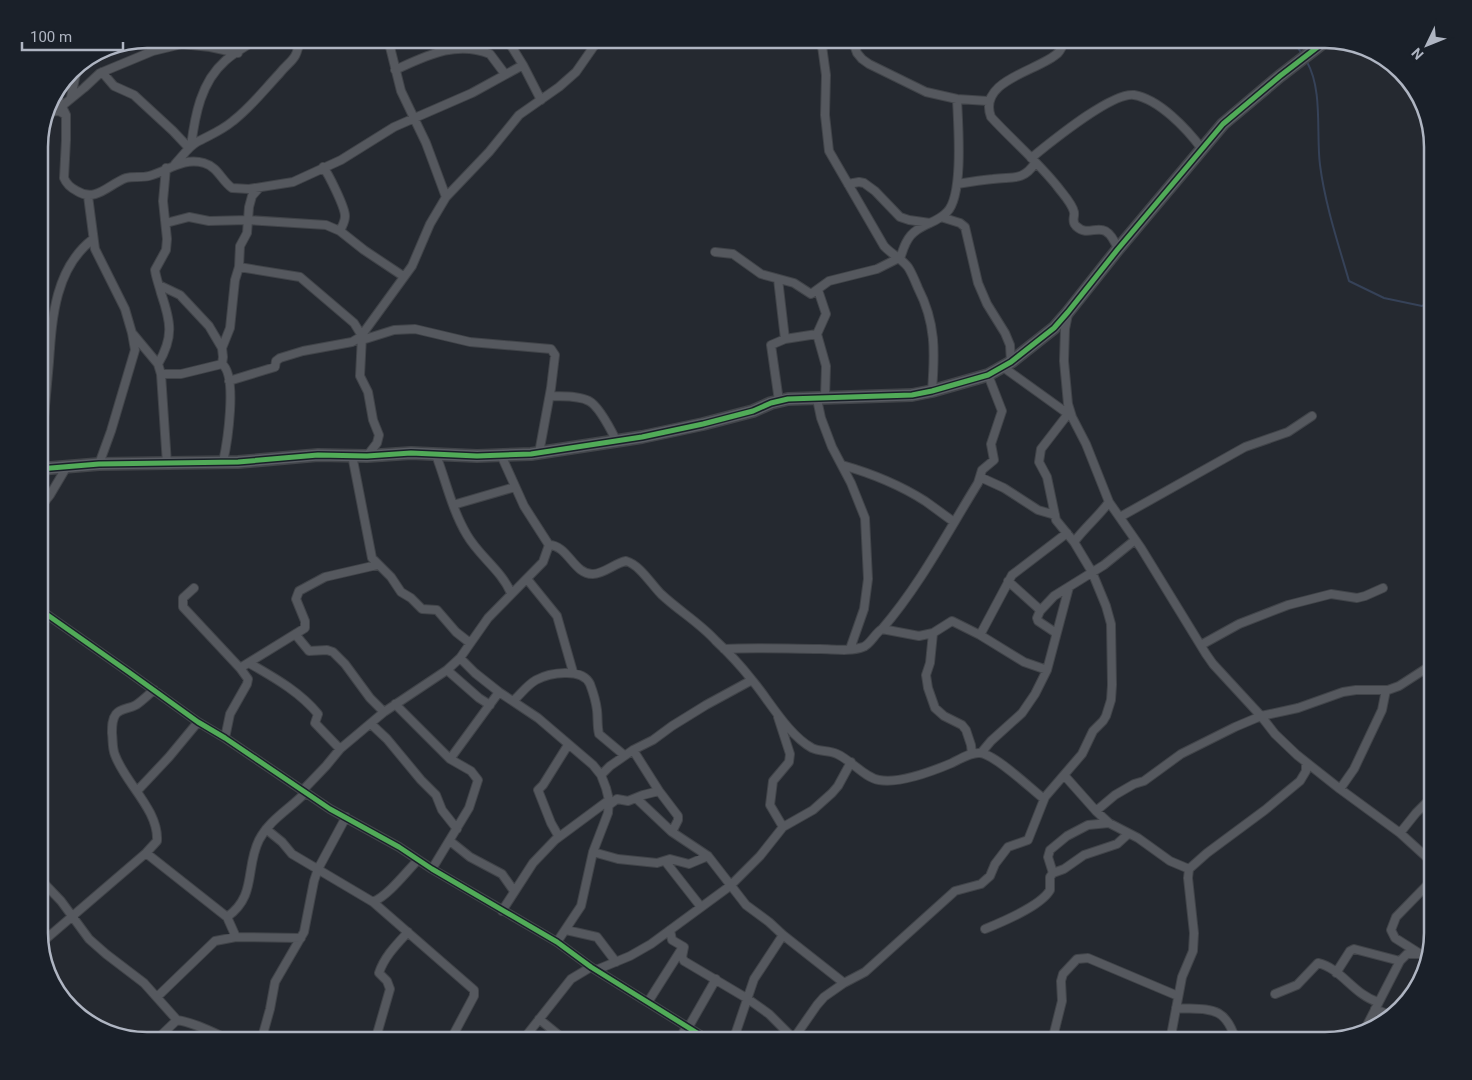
<svg xmlns="http://www.w3.org/2000/svg" width="1472" height="1080" font-family="Roboto,sans-serif">
	<rect width="100%" height="100%" fill="#252930"/>
	<g fill="none" stroke-linecap="round" stroke-linejoin="round">
		<path stroke="#364258" stroke-width="2" d="M1292 39 1302 54
			M1307 62C1323 90 1316 134 1320 165 1325 204 1338 243 1349 281L1384 298 1422 306 1433 299"/>
		<g stroke="#414449" stroke-width="10">
			<path id="street" d="M388 39 401 91 426 143 446 197
				M440 39 445 50
				M507 39 523 65 541 100
				M824 39 822 46 826 75 825 115 829 151 884 246C891 254 901 258 908 267 912 273 915 281 918 288 936 323 935 352 932 391
				M852 39 857 53 862 59 869 64 926 92 957 99 988 101
				M1065 39C1063 44 1062 49 1058 53 1039 71 977 80 991 117 1012 140 1037 161 1057 186 1062 193 1072 203 1074 212 1075 217 1071 221 1076 226 1092 241 1103 213 1118 249
				M395 70C426 56 456 40 490 54L505 74
				M102 72 114 86 134 95 173 131 189 148
				M55 92 66 115V140L64 178C66 183 71 188 77 191 96 203 109 184 126 178 133 176 141 178 149 176 168 171 183 157 204 163 218 167 221 180 232 188L249 189 293 182 341 160 394 127 472 93 523 65
				M71 97 78 64
				M62 106 84 88 100 73 153 51 182 44 210 47 238 53
				M46 112 59 111 66 115
				M191 146C195 115 201 82 225 61 232 54 248 45 257 39
				M1031 158C1050 143 1111 92 1134 95 1159 99 1187 129 1202 149
				M175 164C182 157 188 147 197 142 210 135 221 131 233 121 251 107 264 90 279 74 292 58 296 62 300 39
				M323 167C328 173 345 207 345 216 345 222 342 226 340 231
				M848 184 859 182 864 183 875 191 900 217 909 220 930 223
				M957 184C969 182 981 180 993 179 1011 176 1023 182 1035 163
				M88 196 95 249 125 309 132 333 135 350 111 431 99 464
				M941 217 960 223 965 227 978 283 987 304 1005 333 1010 345 1011 362
				M166 223 189 217 209 221 248 220 326 225 340 231 364 250 403 276
				M715 252 733 254 761 274 794 283 811 294 829 281 877 269 899 258
				M900 259C903 249 907 236 917 230 927 223 939 221 947 212 964 195 958 123 957 99
				M778 279 785 339
				M159 285 180 295 209 326 222 348 223 357 222 364
				M818 290 826 314 817 334 826 366 825 398
				M1068 314 1065 329 1064 361 1068 404 1072 417 1086 444 1109 502 1141 548 1206 654 1213 664 1261 716 1275 734 1297 755 1340 789 1400 833 1433 863
				M133 334 158 364 161 374 167 464
				M362 340 394 330 415 329 470 342 551 349 555 355 551 388 539 453
				M39 346 50 349
				M222 348 230 328 235 280 239 267 240 246 247 233 249 207 252 196 259 188
				M158 364C174 337 171 322 161 293 159 285 156 278 155 270L166 250 167 239 163 201 166 168
				M1003 367 1071 416
				M161 374H181L222 364C238 376 227 444 223 462
				M229 381 275 367 276 361 280 358 303 351 352 342 362 336 354 323 300 277 239 267
				M550 396C561 397 578 395 589 401 599 406 611 430 616 440
				M817 399 821 418 832 447 851 483 865 518 868 579 864 609 850 649
				M779 401 771 345 785 339 817 334
				M43 428C45 406 47 384 49 362 52 318 55 268 93 239
				M352 455 372 558 391 577 401 592 411 598 422 609 437 610 456 632 470 643
				M436 455C446 481 452 510 467 535 479 556 501 570 511 593
				M367 456 377 443 379 435 373 420 368 392 360 376 362 336 364 332 412 266 430 224 446 197 489 152 519 115 559 87 576 72 599 39
				M842 465C870 473 900 485 925 501 935 508 944 515 954 522
				M980 477 1004 488 1038 510 1055 515
				M453 505 515 487
				M39 509 50 495 66 468
				M1120 517 1245 447 1288 432 1312 416
				M1074 542C1085 527 1099 516 1109 502
				M549 545C568 545 574 575 593 574 604 574 615 563 626 561 640 565 651 584 661 594 679 611 700 623 716 641 729 653 741 666 752 680 769 700 788 735 812 748 820 752 829 750 837 754 851 760 865 778 879 780 899 784 933 771 952 763 960 759 971 752 980 753 995 754 1031 789 1044 799
				M527 579 557 616 573 672
				M1008 581 1038 608 1040 611 1037 618 1038 621 1056 633
				M194 588 183 598V607L240 668 248 679 247 684 230 714 225 738
				M39 609 130 673 198 722 225 738 330 809 399 847 432 869 557 942 591 967 710 1041
				M1040 611 1054 596 1104 565 1135 540
				M882 629C920 585 947 533 978 483L982 470 994 460 991 444 1002 411 988 375
				M933 633 930 663 926 675 928 688 935 708 944 716 962 725 966 730 971 745 972 754
				M295 634 309 651 327 650 333 652 345 664 370 698 384 712
				M980 635 1012 575 1067 533
				M1201 645 1239 624 1288 605 1331 594 1357 598 1365 596 1383 588
				M724 649C756 647 788 649 820 649 833 649 850 652 863 647 870 645 875 633 882 629L919 636 933 633 952 621 980 635 1024 662 1047 670
				M460 658 475 673 499 692 538 718 593 765 601 775 606 788 609 800 608 813 593 852 581 906 557 942
				M249 663C273 677 299 691 318 714L315 723 340 749
				M240 668 305 628V621L296 599 299 591 325 577 377 565
				M447 670 479 698 490 705
				M513 701C520 695 527 685 536 680 549 673 582 667 590 684 593 692 596 702 597 710 598 718 597 726 599 734L624 755
				M395 704 450 759 471 771 478 780 469 808 432 869
				M778 717 790 754 789 762 773 781 770 805 783 827
				M371 724 387 739 421 780 436 795 442 810 457 829
				M633 750 659 791 678 816V820L672 832
				M981 753 991 741 1022 713 1035 694 1047 670 1069 587
				M450 759 499 692
				M601 775 610 766 633 750 653 740 672 726 706 705 752 680
				M1064 775 1096 811 1109 823 1138 838 1170 861 1189 869
				M1340 789 1354 769 1382 710 1386 690
				M303 790 326 766 340 749 384 712 447 670 460 658 488 618 543 562 549 545 524 506 501 455
				M137 791 169 757 198 722
				M636 798 672 832 708 856 746 905 769 922 783 935 844 983
				M609 805 617 799 628 801 643 795 659 791
				M1096 811 1115 795 1134 784 1144 781 1181 754 1235 727 1261 716 1298 708 1343 692 1356 690H1388L1399 686 1433 664
				M266 829 282 842 292 854 373 902C389 895 406 872 418 860
				M1400 833 1416 813 1433 796
				M559 837 551 823 538 790 543 785 568 745
				M450 841 470 857 502 874 514 891
				M593 852 618 859 657 863 670 859 689 864 708 856
				M146 853 227 917 236 937
				M665 861 701 907
				M1053 873 1048 857 1050 850 1067 836 1088 825 1109 823
				M39 878 61 901 89 939 106 954 144 983 177 1020
				M373 902 474 990V996L450 1041
				M502 911 533 863 555 840 609 800
				M227 917C257 896 245 868 259 840 270 819 290 809 306 792
				M985 929C1002 922 1041 906 1050 890V877L1053 873 1064 869 1084 855 1117 844 1128 834
				M566 930 597 937 616 962
				M670 930 672 940 684 947 682 957 684 961 748 999 769 1014 794 1039
				M40 944 146 853 157 841C159 810 125 783 115 755 112 748 113 740 112 733 112 726 112 719 116 714 121 708 129 709 136 705 142 701 148 695 154 690
				M1425 957 1395 938 1391 930 1396 917 1433 879
				M596 970 630 956 651 944 730 886 760 856 783 827 813 810 832 793 838 786 851 762
				M1336 973 1350 951 1354 949 1400 961
				M1275 994 1297 985 1318 963C1341 968 1354 995 1378 1002
				M157 997 215 941 236 937 301 938
				M648 1002 681 950
				M1176 1008C1209 1010 1225 1004 1236 1041
				M1375 1009 1387 1014 1392 1013 1417 981
				M539 1019 566 1041
				M688 1028 716 979
				M1363 1033 1400 961 1407 954H1421
				M155 1041 177 1020C196 1023 214 1033 232 1041
				M258 1041 263 1034 270 1009 275 982 304 932 314 881 318 869 346 817
				M375 1041 390 989 387 981 379 973C384 957 397 944 408 932
				M522 1041 571 979 591 967
				M679 1041 686 1027
				M733 1041 754 979 783 935
				M792 1041 817 1005 824 997 844 983 865 972 955 891 981 884 990 876 995 864 1008 847 1028 840 1045 797 1082 754 1093 731 1103 721 1106 716 1111 700 1112 685 1111 624 1106 606 1092 572 1074 542 1056 520 1047 477 1039 462 1041 449 1068 414
				M1052 1041 1062 1001 1061 981 1063 974 1077 959 1088 958 1178 996
				M1170 1041 1182 977 1193 951 1194 933 1188 878 1189 869 1207 853 1265 810 1300 781 1306 771V763"/>
		</g>
		<g stroke="#414449" stroke-width="14">
			<path id="secondary" d="M39 469 99 464 238 462 318 455 367 456 411 453 477 456 531 454 642 437 703 424 753 411 771 403 788 399 912 395 932 391 988 375 1011 362 1054 328 1068 312 1118 249 1223 124 1280 76 1328 39"/>
		</g>
		<use href="#street" stroke="#55585e" stroke-width="8"/>
		<use href="#secondary" stroke="#595c63" stroke-width="11"/>
		<g stroke="#1a2029" stroke-width="8">
			<path id="cycleway" d="M39 469 99 464 238 462 318 455 367 456 411 453 477 456 531 454 642 437 703 424 753 411 771 403 788 399 912 395 932 391 988 375 1011 362 1054 328 1068 312 1118 249 1223 124 1280 76 1328 39
				M39 609 130 673 198 722 225 738 330 809 399 847 432 869 557 942 591 967 710 1041"/>
		</g>
		<use href="#cycleway" stroke="#51ab58" stroke-width="5"/>
	</g>
	<path d="M0 0H1472V1080H0ZM147 48H1325A99 99 0 0 1 1424 147V933A99 99 0 0 1 1325 1032H147A99 99 0 0 1 48 933V147A99 99 0 0 1 147 48Z" fill="#1a2029" fill-rule="evenodd"/>
	<path fill="none" stroke="#afb5c2" stroke-width="2.5" d="M147 48H1325A99 99 0 0 1 1424 147V933A99 99 0 0 1 1325 1032H147A99 99 0 0 1 48 933V147A99 99 0 0 1 147 48Z"/>
	<g transform="translate(1427 45) rotate(227)" stroke="#1a2029" stroke-width="4" paint-order="stroke">
	<path d="M0-4L9 19L0 12L-9 19Z" fill="#afb5c2"/>
	<text y="-8" font-size="14" font-weight="bold" text-anchor="middle" fill="#afb5c2">N</text>
	</g>
	<path d="M22 42v8h101v-8" fill="none" stroke="#afb5c2" stroke-width="2.5"/>
	<text x="30" y="42" font-size="15" fill="#afb5c2" stroke="#1a2029" stroke-width="4" paint-order="stroke">100 m</text>
</svg>
